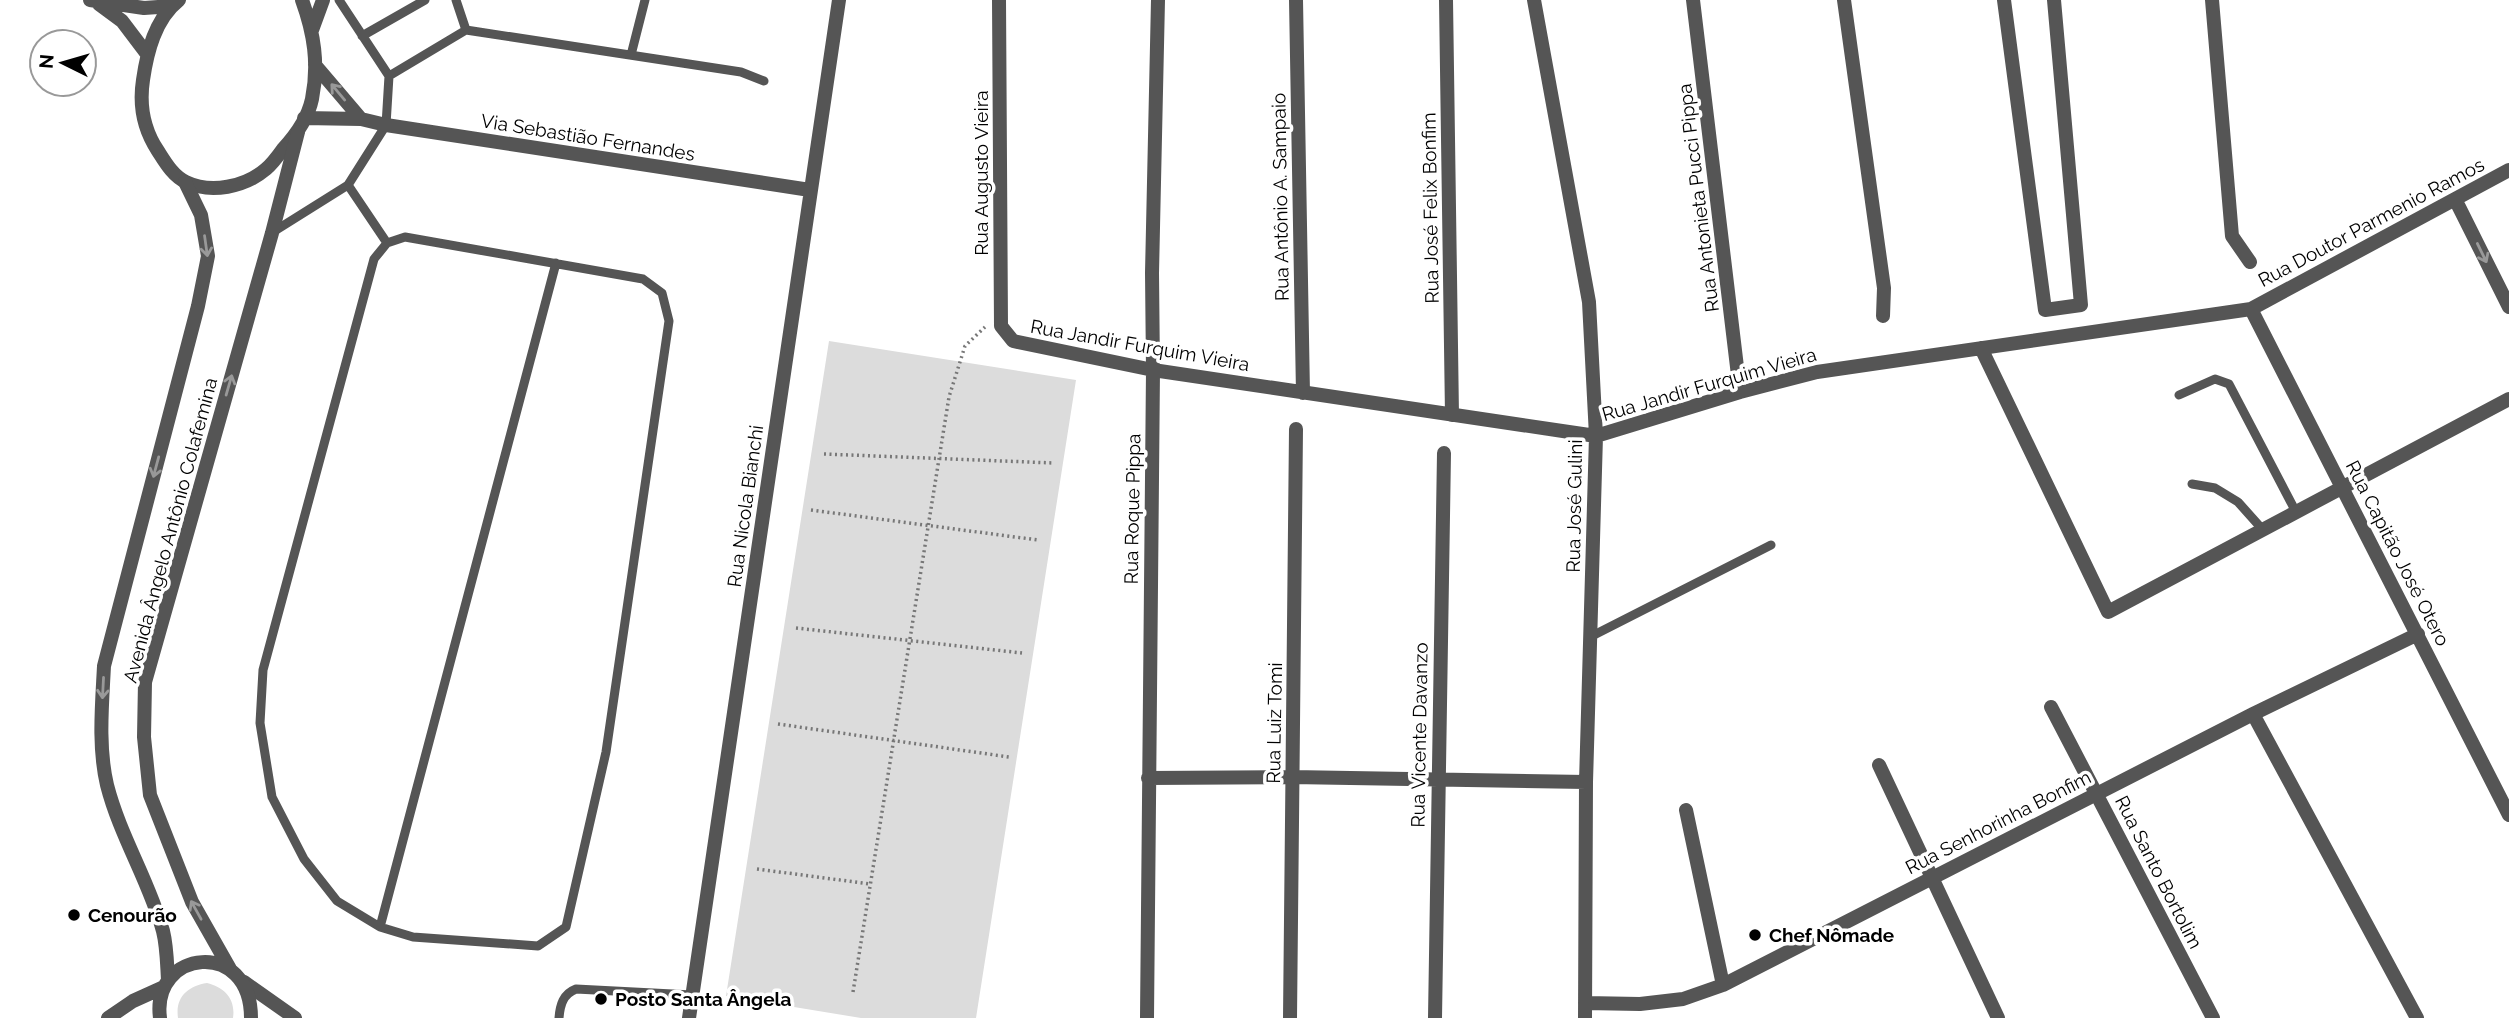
<svg xmlns="http://www.w3.org/2000/svg" width="2509" height="1018" font-family="Raleway,sans-serif">
	<rect width="100%" height="100%" fill="#fff"/>
	<path fill="#dcdcdc" d="M829 341 1076 380 976 1018H861L726 996Z
		M207 983C224 987 236 999 233 1018H178C175 997 188 986 207 983Z"/>
	<g fill="none" stroke-linecap="round" stroke-linejoin="round">
		<path stroke="#777" stroke-width="3.5" stroke-dasharray="2 3.5" stroke-linecap="butt" d="M824 454 1054 463
			M811 510 1038 540
			M796 628 1022 653
			M778 724 1009 757
			M757 869 870 884
			M853 992 949 397 965 346 985 327"/>
		<path stroke="#555" stroke-width="9" d="M456 0 466 30 741 72 764 81
			M362 36 425 0
			M631 55 645 0
			M389 76 466 30
			M348 185 387 243
			M273 232 348 185 386 125 389 76 339 0
			M405 237 643 279 662 293 669 321 606 752 566 927 538 946 413 937 380 927 337 901 304 859 272 797 260 723 263 670 374 259 387 243Z
			M2179 395 2215 379 2229 384 2296 512
			M2192 484 2215 488 2238 502 2263 530
			M1590 637 1771 545
			M380 927 556 263
			M559 1018C560 1005 563 994 576 989L692 995"/>
		<path stroke="#555" stroke-width="14" d="M90 0 144 8 172 6
			M179 0C155 19 147 52 143 80 139 106 144 130 158 151 165 162 173 176 186 182 211 194 245 187 266 169 272 164 278 156 283 149 296 135 308 118 312 99 319 64 314 33 302 0
			M999 0 1001 326 1013 341 1153 370 1596 436 1740 392 1817 372 2251 309 2509 170
			M1296 0 1303 393
			M1446 0 1452 415
			M1534 0 1589 302 1596 436 1586 782 1585 1018
			M1693 0 1740 392
			M1844 0 1884 288 1883 316
			M2004 0 2045 310 2081 305 2054 0
			M2212 0 2232 236 2250 262
			M99 4 122 21 147 54
			M312 30 323 0
			M315 65 361 119
			M304 118 361 119 386 125 810 190
			M2455 199 2509 307
			M2251 309 2509 815
			M1981 348 2108 612 2509 399
			M2051 707 2213 1018
			M2253 714 2417 1018
			M1879 765 1998 1018
			M1148 778 1292 777 1586 782
			M1686 810 1723 985
			M244 982 295 1018
			M1585 1003 1640 1004 1683 999 1723 985 2253 714 2418 634
			M689 1018 839 0
			M1147 1018 1153 370 1152 273 1158 0
			M1290 1018 1296 429
			M1435 1018 1444 453"/>
		<path stroke="#555" stroke-width="14" d="M230 969 192 902 150 795 144 737 145 682 272 233 298 132
			M168 980C167 964 167 947 163 931 149 881 120 836 107 785 98 747 102 705 104 666L198 306 208 256 201 215 185 182
			M108 1018 133 1001 164 987
			M160 1018C151 949 251 938 251 1018"/>
	</g>
	<defs><path id="oneway-shaft" d="M-6 0H5M1.5-3L5.5 0L1.5 3" fill="none" stroke-width="1.6" stroke-linecap="round" stroke-linejoin="round" transform="scale(1.75)"/></defs>
	<g stroke="#999">
		<use href="#oneway-shaft" transform="translate(338 92) rotate(-130)"/>
		<use href="#oneway-shaft" transform="translate(206 246) rotate(82)"/>
		<use href="#oneway-shaft" transform="translate(2482 253) rotate(64)"/>
		<use href="#oneway-shaft" transform="translate(229 385) rotate(-74)"/>
		<use href="#oneway-shaft" transform="translate(156 467) rotate(105)"/>
		<use href="#oneway-shaft" transform="translate(103 688) rotate(93)"/>
		<use href="#oneway-shaft" transform="translate(196 910) rotate(-119)"/>
	</g>
	<g fill="#000" stroke="#fff" stroke-width="2.5">
		<circle cx="74" cy="915" r="7"/>
		<circle cx="1755" cy="935" r="7"/>
		<circle cx="601" cy="999" r="7"/>
	</g>
	<g text-anchor="middle" stroke-width="7" stroke-linejoin="round" paint-order="stroke">
		<g font-size="19" fill="#000" stroke="#fff">
			<text transform="translate(588 137) rotate(9)" y="7">Via Sebastião Fernandes</text>
			<text transform="translate(981 173) rotate(-90)" y="7">Rua Augusto Vieira</text>
			<text transform="translate(1280 197) rotate(-91)" y="7">Rua Antônio A. Sampaio</text>
			<text transform="translate(1698 198) rotate(-97)" y="7">Rua Antonieta Pucci Pippa</text>
			<text transform="translate(1430 208) rotate(-91)" y="7">Rua José Felix Bonfim</text>
			<text transform="translate(2371 222) rotate(-28)" y="7">Rua Doutor Parmenio Ramos</text>
			<text transform="translate(1140 345) rotate(10)" y="7">Rua Jandir Furquim Vieira</text>
			<text transform="translate(1709 384) rotate(-16)" y="7">Rua Jandir Furquim Vieira</text>
			<text transform="translate(745 506) rotate(-82)" y="7">Rua Nicola Bianchi</text>
			<text transform="translate(1574 506) rotate(-89)" y="7">Rua José Gulini</text>
			<text transform="translate(1132 509) rotate(-89)" y="7">Rua Roque Pippa</text>
			<text transform="translate(170 530) rotate(-75)" y="7">Avenida Ângelo Antônio Colafemina</text>
			<text transform="translate(2398 553) rotate(63)" y="7">Rua Capitão José Otero</text>
			<text transform="translate(1274 723) rotate(-89)" y="7">Rua Luiz Tomi</text>
			<text transform="translate(1419 735) rotate(-89)" y="7">Rua Vicente Davanzo</text>
			<text transform="translate(1998 822) rotate(-27)" y="7">Rua Senhorinha Bonfim</text>
			<text transform="translate(2159 872) rotate(63)" y="7">Rua Santo Bortolim</text>
		</g>
		<g font-size="19" font-weight="bold" fill="#000" stroke="#fff" text-anchor="start">
			<text x="88" y="922">Cenourão</text>
			<text x="1769" y="942">Chef Nômade</text>
			<text x="615" y="1006">Posto Santa Ângela</text>
		</g>
	</g>
	<g transform="translate(63 63) rotate(275)"><circle r="33" fill="#ffffff" stroke="#999999" stroke-width="2"/>
	<path d="M0-5L12 26L0 18L-12 26Z" fill="#000000"/>
	<text y="-10" font-size="19" font-weight="bold" text-anchor="middle" fill="#000000">N</text>
	</g>
</svg>
